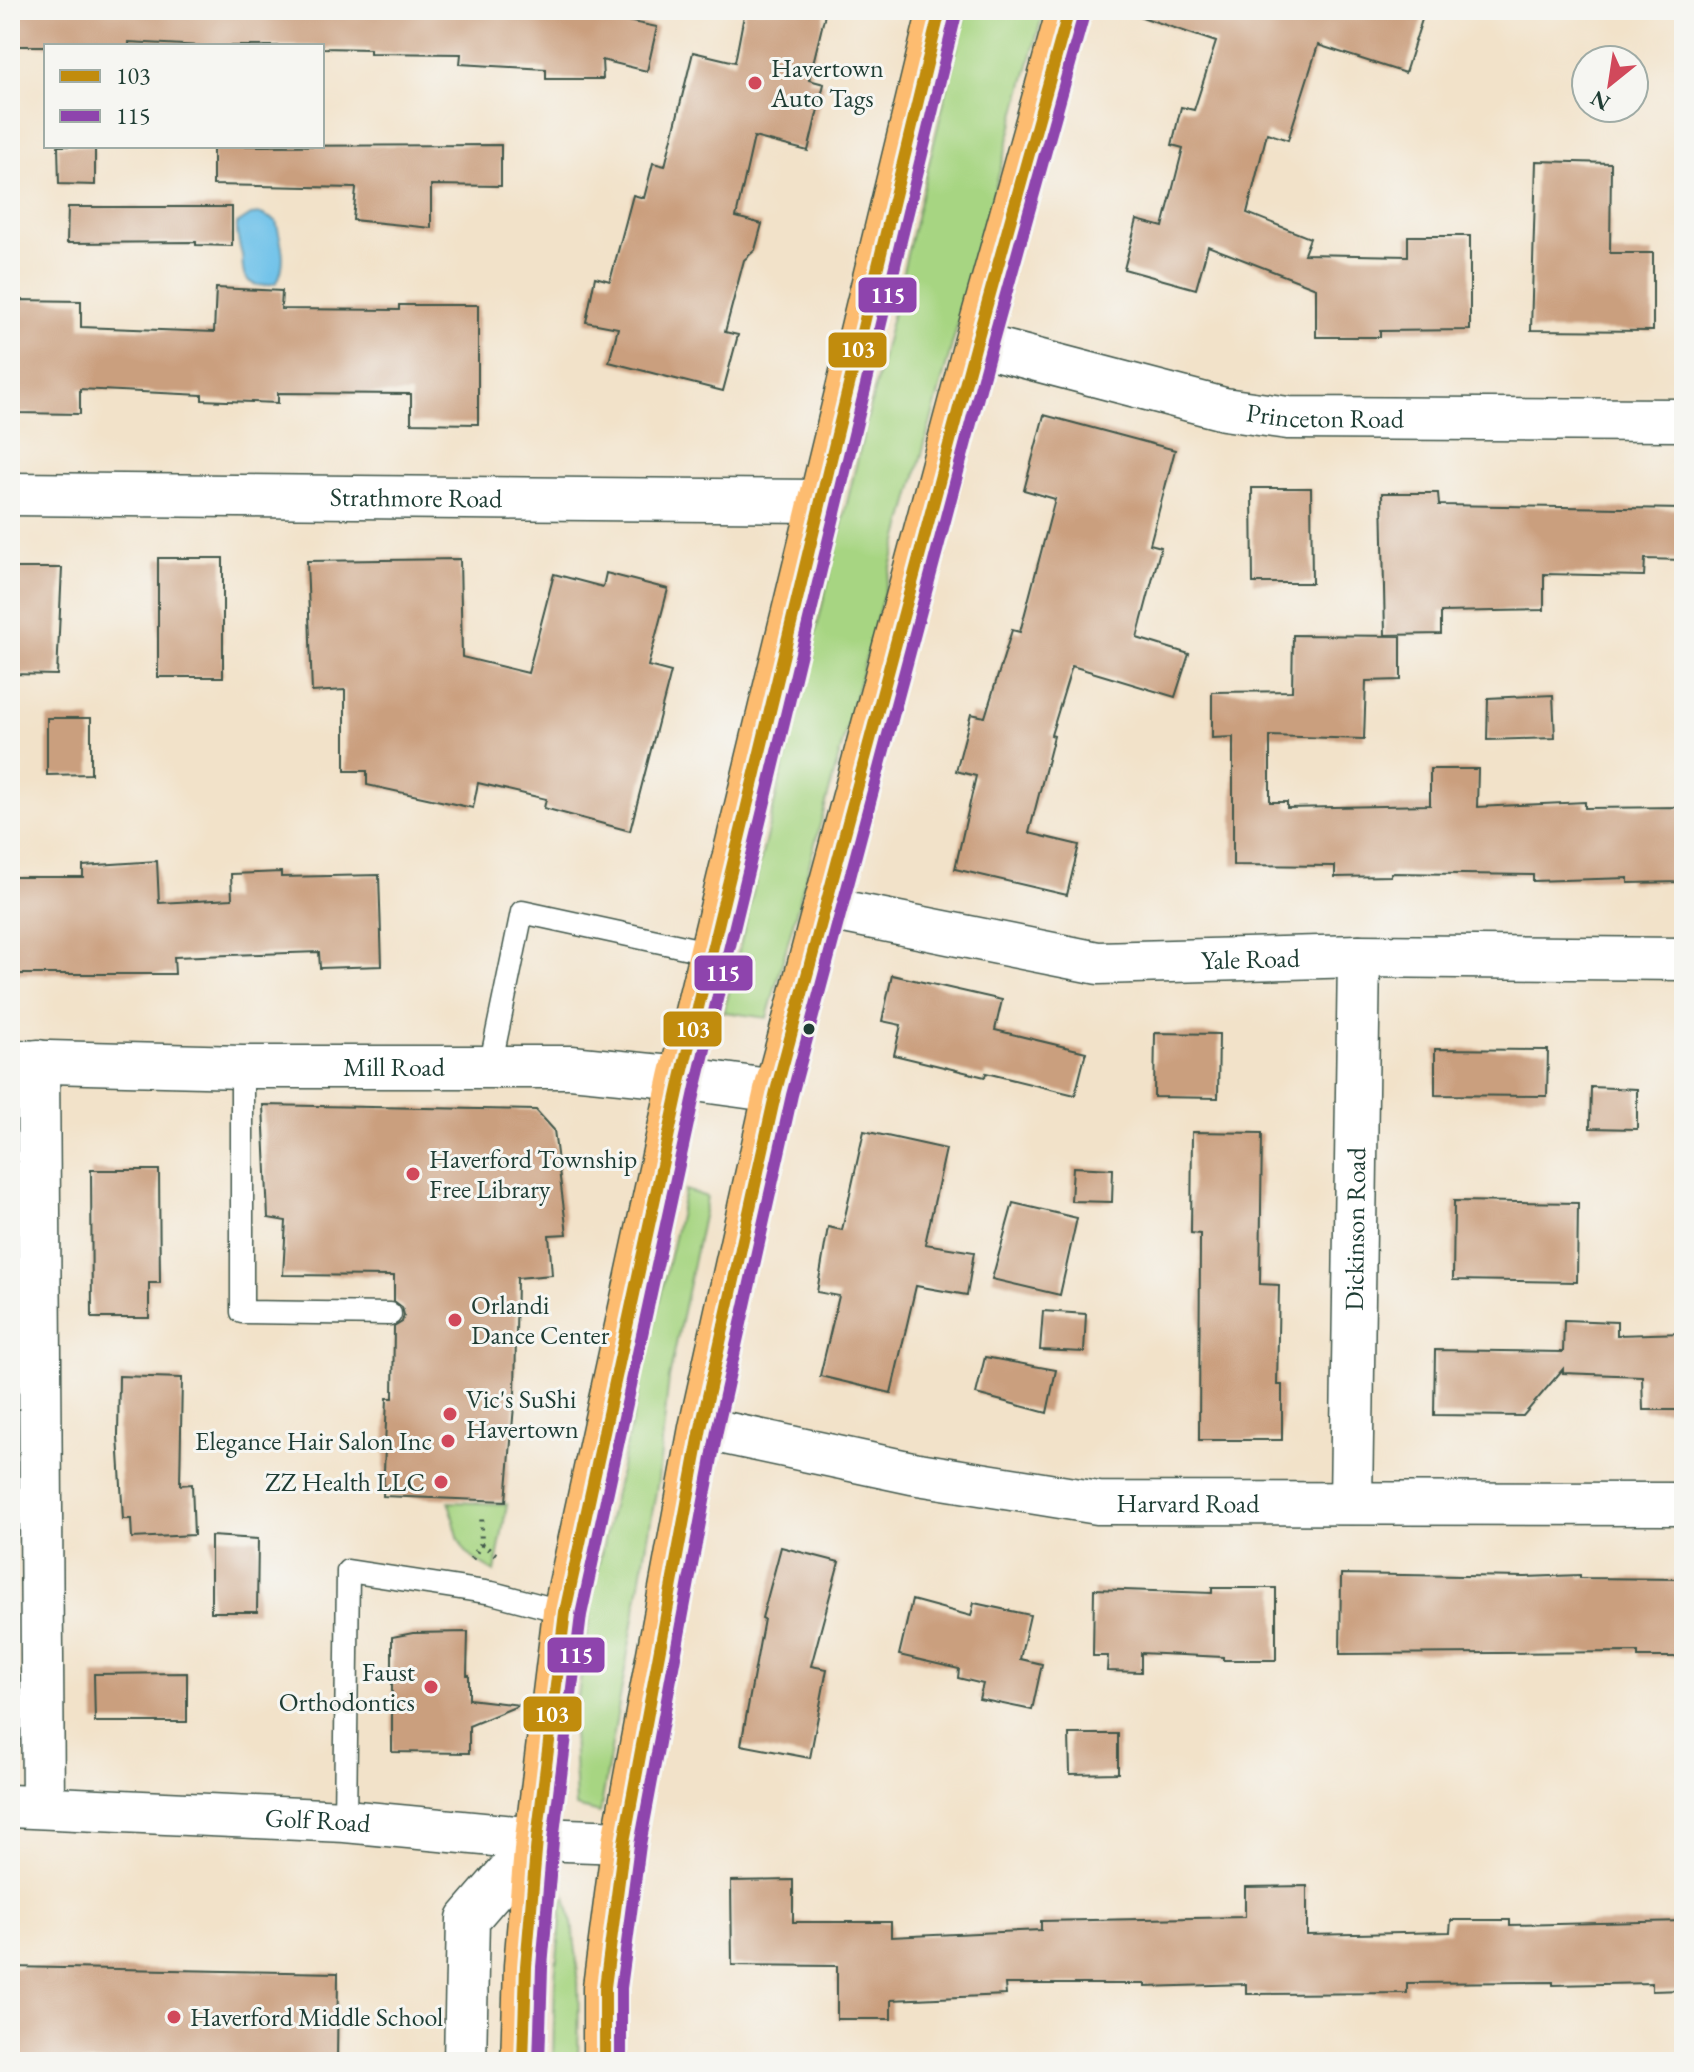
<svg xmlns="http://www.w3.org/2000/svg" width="1694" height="2072" font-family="'EB Garamond',serif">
	<rect width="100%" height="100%" fill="#f6f6f2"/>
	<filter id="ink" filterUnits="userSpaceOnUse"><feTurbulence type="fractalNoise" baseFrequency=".0125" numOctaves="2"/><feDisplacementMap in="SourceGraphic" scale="16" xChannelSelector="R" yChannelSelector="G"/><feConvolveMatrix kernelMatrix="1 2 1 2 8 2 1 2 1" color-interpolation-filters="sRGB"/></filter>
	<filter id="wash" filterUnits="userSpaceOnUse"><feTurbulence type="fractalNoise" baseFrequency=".006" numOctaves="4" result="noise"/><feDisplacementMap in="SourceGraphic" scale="32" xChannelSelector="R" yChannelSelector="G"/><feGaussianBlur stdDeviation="1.8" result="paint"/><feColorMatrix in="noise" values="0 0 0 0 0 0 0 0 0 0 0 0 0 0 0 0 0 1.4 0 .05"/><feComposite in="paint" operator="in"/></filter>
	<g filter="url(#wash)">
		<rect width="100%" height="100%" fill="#f2e2c9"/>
		<path fill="#a7d582" stroke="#63895b" stroke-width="2" d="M966 10H1044L767 1018 724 1012Z
			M685 1190 707 1197 669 1378 658 1480 600 1813 576 1807 573 1730 595 1580Z
			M449 1502 507 1504 495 1572C454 1550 461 1543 449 1502Z
			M566 1896C581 1953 579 2004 578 2062H553L555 1977 563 1901Z"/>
		<path fill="#6dc1e9" stroke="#467f8e" stroke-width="2" d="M261 214 276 221C281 242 288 261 277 282 265 287 250 288 244 274 242 268 243 261 242 255 239 243 236 236 237 224L251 215Z"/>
		<g id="blocks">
			<path fill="#ca9f7e" d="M10 10H602V16L657 27 647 71 602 60 603 79H546V69L460 64 461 54 370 53V49L322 48V46H202L129 42V46H10Z
				M745 10H826L809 80 824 84 808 151 754 137 736 217 762 224 755 250 744 260 725 332 738 335 723 391 609 362 618 328 586 322 595 277 610 281 633 195 644 198 653 163 665 166 693 52 735 62Z
				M1140 10H1425L1405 73 1318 45 1288 140 1267 133 1247 213 1310 238 1304 254 1408 256V236H1470V330L1380 331V337H1316V288L1208 246 1196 289 1124 269 1137 220 1163 227 1183 148 1172 145 1181 107 1194 110 1216 42 1139 16Z
				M501 145V186L431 185V228L353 220 356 188 213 185V146Z
				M58 146H95V185L59 184Z
				M1536 161 1611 163 1610 253H1653V331L1531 330Z
				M68 207H232V246L196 245V242L67 243Z
				M216 288 282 291 281 309 399 310V305H478V424L411 423V394L278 393V403L202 400V395L80 389V414L16 413 17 300 81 301V327L214 332Z
				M1044 415 1175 450 1150 544 1161 547 1137 638 1189 654 1175 697 1072 666 1051 735 1054 736 1029 833 1079 845 1067 895 955 869 976 776 956 771 971 714 985 717 1012 630 1020 632 1055 499 1024 490Z
				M1252 488H1311L1312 583H1253Z
				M1382 493H1438L1439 505 1684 509V560L1645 559 1644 576 1544 574V610L1441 612V634L1385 635Z
				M158 558H223V677H158Z
				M460 559 462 657 528 673 554 574 603 587 606 573 668 589 648 666 671 672 630 831 544 808 546 799 478 783 473 808 367 785V771H345V690L312 692 307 561Z
				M10 568H62L57 675 10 674Z
				M1293 635 1401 636V680L1366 681 1364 739 1270 736V802H1287V808L1430 805V769H1478L1477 807 1585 802V808L1684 807V882L1628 883V878L1533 881V875L1391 873V876L1335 877V866L1233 865V737L1212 738V692L1292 691Z
				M1553 695 1555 738 1487 740 1488 698Z
				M47 718H91V774L47 775Z
				M157 861 159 903 232 899 231 874 281 872V877L379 875 382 966 320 968 319 952 174 957 175 974H10V877H83V866Z
				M892 975 1002 1000 995 1030 1086 1052 1075 1095 986 1073 985 1077 894 1055 901 1025 882 1021Z
				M1155 1033 1219 1034 1218 1098 1154 1097Z
				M1435 1049 1548 1050 1547 1096 1435 1095Z
				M1591 1087 1637 1089V1129L1590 1128Z
				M263 1105 536 1110 554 1130 567 1234 549 1235 552 1275 517 1278 515 1394 506 1501 383 1496 387 1398H393L394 1327 402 1322 404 1315 402 1307 394 1301V1276L283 1275 286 1221 268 1218Z
				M864 1131 946 1149 925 1244 974 1252 967 1295 916 1286 891 1393 820 1376 839 1296 817 1292 828 1227 842 1230Z
				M1192 1132 1262 1133 1260 1284 1279 1285 1277 1385H1282V1440H1199L1200 1234 1191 1233Z
				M1073 1167 1113 1169 1112 1202 1071 1201Z
				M91 1170H159L160 1283H149V1318H92Z
				M1454 1201 1578 1203 1577 1282 1453 1280Z
				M1013 1203 1077 1218 1060 1295 992 1279Z
				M1043 1311 1086 1314 1084 1352 1040 1350Z
				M1564 1320 1617 1322V1335L1684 1333V1410H1643L1642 1376 1563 1373V1369L1523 1416 1434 1415 1435 1350 1563 1352Z
				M985 1357 1056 1370 1047 1413 976 1394Z
				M119 1376 182 1378 180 1485 192 1484 194 1535 132 1538 131 1519H123L118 1436Z
				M211 1536 258 1539 257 1612H211Z
				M781 1547 839 1562 811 1666 827 1669 810 1758 741 1745 764 1619 762 1618Z
				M1341 1574 1525 1577 1580 1575V1578L1684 1579V1624L1677 1626 1678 1657H1638V1652L1340 1654Z
				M1212 1588H1276V1660H1223V1657L1141 1653V1672L1107 1671 1108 1656H1093L1094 1589 1212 1593Z
				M912 1600 971 1616 974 1603 1030 1615 1020 1659 1042 1664 1032 1710 979 1699 983 1684 958 1678 959 1669 899 1655Z
				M468 1632 467 1675H469V1699L520 1705 469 1726V1753L392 1752V1637L413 1633Z
				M187 1673V1722H95L94 1674Z
				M1069 1734H1118V1773L1070 1774Z
				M793 1880V1922H891V1937L1041 1930V1921L1245 1917V1887L1307 1886V1935L1450 1932 1451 1920H1510V1925L1684 1921V1990L1652 1991V1983L1553 1985V1982L1407 1983V1993L1246 1994V1984L1145 1987V1984H1005L1006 1995 891 2000V2019H837V1966L732 1965 731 1881Z
				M10 1967 338 1973 337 2062H10Z"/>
		</g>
	</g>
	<g filter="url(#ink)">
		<use href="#blocks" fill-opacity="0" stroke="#3f564a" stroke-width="2"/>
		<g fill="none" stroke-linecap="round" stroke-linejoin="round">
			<g stroke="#3f564a" stroke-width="25">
				<path id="service" d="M242 1067V1312L390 1314
					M490 1067 522 912 712 953
					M345 1821 348 1571 492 1593 565 1612"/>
			</g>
			<g stroke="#3f564a" stroke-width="45">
				<g id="minor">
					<path id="s1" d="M976 344 1224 409 1288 418 1684 420"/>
					<path id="s2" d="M10 494 821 501"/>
					<path id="s3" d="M824 908 1098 963 1359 956 1684 959"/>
					<path id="s4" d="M10 1061 242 1067H571L681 1078 776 1091"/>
					<path d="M38 1061 43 1806"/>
					<path id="s5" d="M701 1428 912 1473 1098 1503 1684 1504"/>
					<path id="s6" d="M1351 1503 1359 956"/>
					<path id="s7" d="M10 1806 345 1821 537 1839 624 1842"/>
					<path d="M465 2062 468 1919 537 1839"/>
				</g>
			</g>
			<g stroke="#3f564a" stroke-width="47">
				<path id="primary" d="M523 2062 526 1966 537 1839 565 1612 681 1078 940 10
					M605 2062V1987L624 1842 701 1428 776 1091 976 344 1069 10"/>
			</g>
			<path stroke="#3f564a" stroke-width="5" stroke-dasharray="2 6" stroke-linecap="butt" d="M481 1544 498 1556
				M472 1559 481 1544 482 1515"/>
			<use href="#service" stroke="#fff" stroke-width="22"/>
			<use href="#minor" stroke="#fff" stroke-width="42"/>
			<use href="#primary" stroke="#fdbc70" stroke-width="44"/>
			<g stroke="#f6f6f2" stroke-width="18">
				<path id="bus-1" d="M523 2062 526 1966 537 1839 565 1612 681 1078 940 10
					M605 2062V1987L624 1842 701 1428 776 1091 976 344 1069 10"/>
			</g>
			<g stroke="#f6f6f2" stroke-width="18">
				<path id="bus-2" d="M539 2062 542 1967 553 1841 581 1615 697 1082 956 14
					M621 2062V1988L640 1845 717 1431 792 1095 991 348 1084 14"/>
			</g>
			<use href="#bus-1" stroke="#c18c0d" stroke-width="12"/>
			<use href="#bus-2" stroke="#8e44ad" stroke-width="12"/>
		</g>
	</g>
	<g fill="#d1495b" stroke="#f6f6f2" stroke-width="3">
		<circle cx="755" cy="83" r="8"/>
		<circle cx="413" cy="1174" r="8"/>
		<circle cx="455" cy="1320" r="8"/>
		<circle cx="450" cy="1414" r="8"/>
		<circle cx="448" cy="1441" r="8"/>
		<circle cx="441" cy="1482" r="8"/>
		<circle cx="431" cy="1687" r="8"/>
		<circle cx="174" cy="2017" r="8"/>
	</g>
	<circle fill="#1f3d34" stroke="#f6f6f2" stroke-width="3" cx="809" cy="1029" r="7"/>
	<g text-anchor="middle" stroke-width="6" stroke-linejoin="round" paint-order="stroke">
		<g font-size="26" fill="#1f3d34" stroke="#f6f6f2" text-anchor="start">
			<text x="771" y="77">Havertown<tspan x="771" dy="30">Auto Tags</tspan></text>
			<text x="429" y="1168">Haverford Township<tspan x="429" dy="30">Free Library</tspan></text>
			<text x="471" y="1314">Orlandi<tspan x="471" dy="30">Dance Center</tspan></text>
			<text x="466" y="1408">Vic's SuShi<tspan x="466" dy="30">Havertown</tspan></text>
			<text x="432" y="1450" text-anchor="end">Elegance Hair Salon Inc</text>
			<text x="425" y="1491" text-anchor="end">ZZ Health LLC</text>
			<text x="415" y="1681" text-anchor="end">Faust<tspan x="415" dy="30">Orthodontics</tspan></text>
			<text x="190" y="2026">Haverford Middle School</text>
		</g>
		<g font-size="26" fill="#1f3d34" stroke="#f6f6f2">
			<text dy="9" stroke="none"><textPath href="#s1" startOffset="358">Princeton Road</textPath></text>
			<text dy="9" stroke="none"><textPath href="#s2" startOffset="406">Strathmore Road</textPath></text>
			<text dy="9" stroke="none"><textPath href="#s3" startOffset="432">Yale Road</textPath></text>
			<text dy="9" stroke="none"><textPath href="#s4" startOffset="384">Mill Road</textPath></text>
			<text dy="9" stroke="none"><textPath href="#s6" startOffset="274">Dickinson Road</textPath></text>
			<text dy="9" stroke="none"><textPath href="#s5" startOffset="494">Harvard Road</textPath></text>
			<text dy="9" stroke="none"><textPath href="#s7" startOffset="308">Golf Road</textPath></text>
		</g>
	</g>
	<g stroke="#f6f6f2" stroke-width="3">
		<rect x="857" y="276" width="61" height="38" rx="8" fill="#8e44ad"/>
		<rect x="827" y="331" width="61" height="38" rx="8" fill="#c18c0d"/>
		<rect x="693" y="954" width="61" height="38" rx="8" fill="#8e44ad"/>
		<rect x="662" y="1010" width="61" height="38" rx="8" fill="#c18c0d"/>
		<rect x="546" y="1636" width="60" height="38" rx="8" fill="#8e44ad"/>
		<rect x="522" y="1695" width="61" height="38" rx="8" fill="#c18c0d"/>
	</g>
	<g font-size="22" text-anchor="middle" font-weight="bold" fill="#fff">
		<text x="888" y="303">115</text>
		<text x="858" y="357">103</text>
		<text x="723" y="981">115</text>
		<text x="693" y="1037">103</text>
		<text x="576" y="1663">115</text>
		<text x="552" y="1722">103</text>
	</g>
	<rect width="1694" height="2072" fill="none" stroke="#f6f6f2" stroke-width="40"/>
	<rect x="44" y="44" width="280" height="104" fill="#f6f6f2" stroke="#a0aca6" stroke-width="2"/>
	<rect x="60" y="70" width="40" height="12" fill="#c18c0d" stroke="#a0aca6" stroke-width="2"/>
	<text x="116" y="84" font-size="24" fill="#1f3d34">103</text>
	<rect x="60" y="110" width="40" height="12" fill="#8e44ad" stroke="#a0aca6" stroke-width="2"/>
	<text x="116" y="124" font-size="24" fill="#1f3d34">115</text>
	<g transform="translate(1610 84) rotate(210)"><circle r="38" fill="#f6f6f2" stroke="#a0aca6" stroke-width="2"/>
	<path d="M0-6L14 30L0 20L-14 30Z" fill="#d1495b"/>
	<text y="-12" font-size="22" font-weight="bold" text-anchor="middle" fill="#1f3d34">N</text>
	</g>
</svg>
